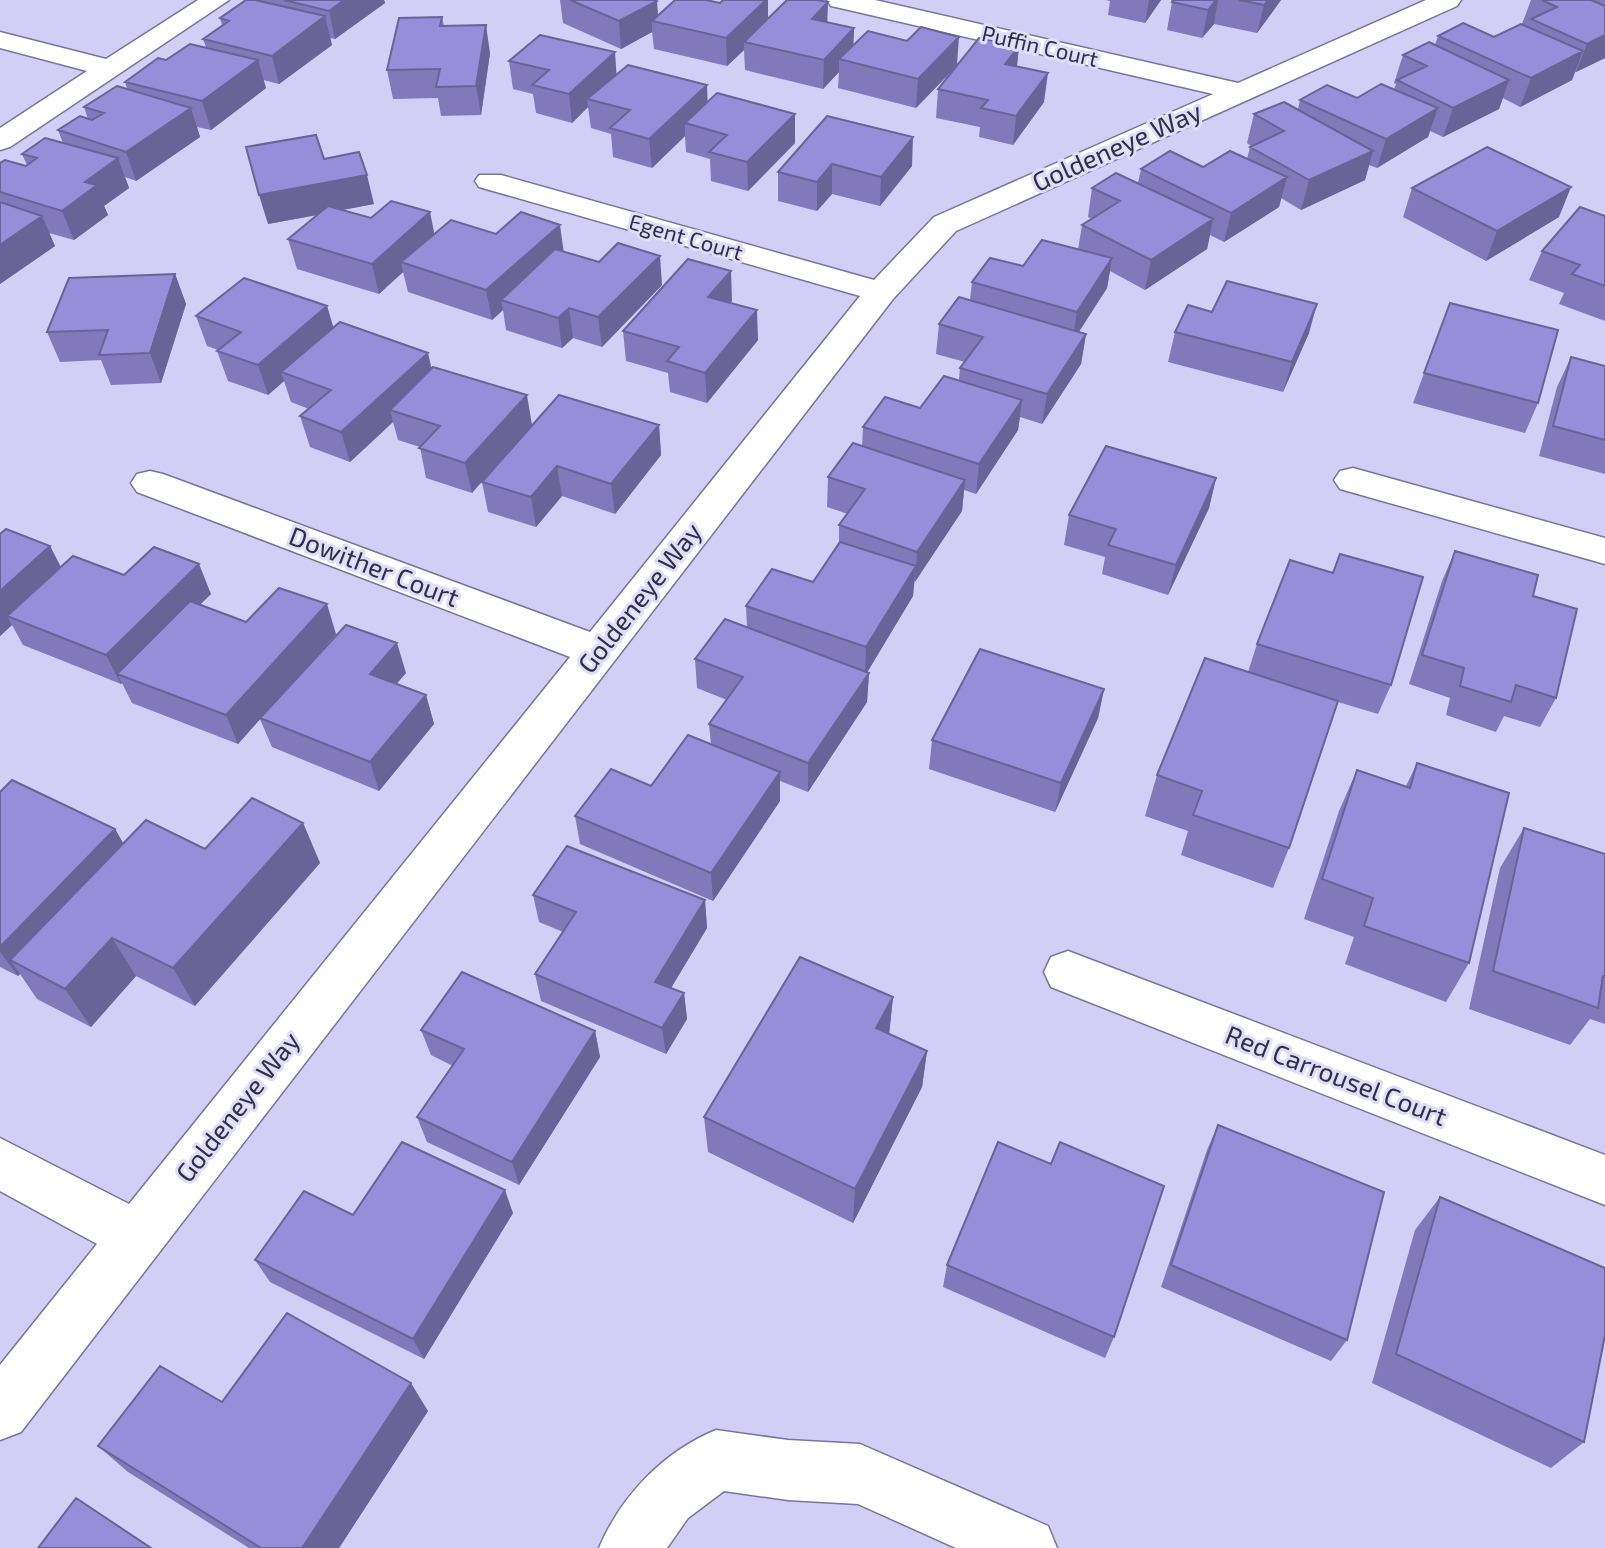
<svg xmlns="http://www.w3.org/2000/svg" width="1605" height="1548" font-family="'Exo 2',sans-serif">
	<rect width="100%" height="100%" fill="#d2cef6"/>
	<g fill="none" stroke-linecap="round" stroke-linejoin="round">
		<g stroke="#797599" stroke-width="3">
			<path id="street" d="M198 0H229L10 147 0 150V128L87 71 0 48V32L106 59Z
				M827 0H875L1238 83 1426 0H1461L1457 6 956 231 893 299 21 1432 0 1440V1365L97 1244 0 1191V1138L129 1204 570 657 137 492 131 483 137 474 150 471 163 474 590 632 860 296 479 187 475 181 479 175H501L874 280 934 217 1213 94 840 8 831 6Z
				M1353 468 1605 538V564L1340 489 1334 480 1340 471Z
				M1068 951 1605 1155V1205L1051 987 1044 972 1051 957Z
				M716 1430 788 1440 860 1444 1048 1526 1057 1548H956L858 1504 788 1500 724 1491 688 1518 667 1548H599C621 1496 663 1452 716 1430Z"/>
		</g>
		<use href="#street" fill="#fff" fill-rule="evenodd"/>
	</g>
	<path fill="#8379ba" d="M259 0H384L385 3 335 39 330 38 332 45 279 84 263 80 266 88 211 130 197 127 200 137 136 181 125 177 129 188 104 206 108 215 74 240 49 233 55 246 0 284V163L26 166 27 165 22 154 63 143 58 130 88 119 84 107 127 88 125 82 166 60 206 47 203 39 222 25 220 18Z
		M560 0H656L657 1 658 15 768 18 828 22 854 28 853 45 957 65 1019 46 1017 66 1044 102 1013 145 979 137 980 127 936 118 938 89 957 66 916 108 838 88 839 72 823 89 745 70 744 50 727 66 654 49 652 32 621 49 563 23Z
		M1106 0H1161L1145 23 1108 15 1110 1Z
		M1173 0H1281L1257 33 1214 24 1202 38 1167 30 1172 2Z
		M1531 0H1605V58L1576 72H1575L1572 80 1520 107 1503 98 1499 109 1443 137 1430 131 1428 137 1377 168 1369 165 1365 180 1301 210 1281 198 1279 207 1224 242 1210 235 1207 249 1145 290 1110 271 1107 288 1079 332 1086 334 1081 364 1042 424 1020 417 1018 430 976 494 964 490 962 511 914 582 913 596 867 672 869 673 867 702 808 792 780 781V801L713 901 580 844 575 816 651 786 711 745 709 724 727 700 697 688 695 659 747 627 746 606 813 582 839 543V525L848 514 827 507 828 477 862 447 863 427 920 408 959 380 960 368 965 362 936 354 939 324 970 300 972 282 1078 250 1082 225 1092 219 1088 217 1092 188 1138 183 1141 169 1203 167 1247 159 1250 147 1251 146 1247 143 1254 114 1298 109 1300 100 1357 98 1394 89 1396 84 1394 83 1403 55 1435 45 1438 36 1494 37 1529 27 1522 24Z
		M442 17 444 26 490 53 481 115 441 116 438 98 393 99 387 70Z
		M509 61 617 74 708 102 795 114V143L748 191 711 181 710 159 686 152 685 136 652 168 613 157 611 134 591 128 588 107 572 123 536 113 533 94 513 89Z
		M827 116 912 166 880 206 832 194 817 211 778 201V172Z
		M324 159 374 204 342 210 435 234H496L563 251 662 285 602 347 573 338 562 348 506 330 503 310 492 320 408 292 403 272 379 294 297 269 288 239 318 215 268 224Z
		M1412 188 1559 217 1486 261 1403 217Z
		M1605 216V321L1559 304 1564 293 1529 280 1542 251Z
		M175 274 186 304 161 383 111 385 101 360 60 362 47 332Z
		M732 301 730 303 758 340 707 403 670 392 668 373 626 361 623 331Z
		M1450 303 1538 403 1525 433 1413 403Z
		M327 306 333 328 432 368 527 395 472 493 426 478 420 447 398 440 393 422 350 462 310 447 300 416 309 409 291 402 284 381 268 395 228 381 217 351 218 350 207 346 196 316Z
		M1175 332 1309 333 1283 392 1168 362Z
		M1571 357 1605 366V474L1539 456 1557 387Z
		M659 425 661 455 615 514 562 496 536 527 488 512 482 482Z
		M1216 478 1209 508 1168 595 1102 574 1105 557 1064 545 1069 515Z
		M0 534 50 546 61 567 124 575 211 594 200 604 246 622 336 634 291 685 406 673 396 684 426 695 434 724 379 791 272 747 260 719 238 744 132 703 122 683 121 684 23 645 12 625 0 636Z
		M1455 551 1533 596 1556 698 1540 727 1504 716 1496 732 1446 715 1450 698 1409 684 1442 581Z
		M1257 644 1391 685 1378 714 1338 702 1289 848 1273 888 1181 855 1188 831 1145 816 1157 775 1248 672Z
		M1104 689 1098 718 1055 812 929 769 932 740Z
		M1417 763 1469 963 1446 1002 1345 964 1354 937 1304 919 1339 811 1357 770 1406 786Z
		M0 792 115 829 123 843 205 849 303 823 320 863 195 1006 136 976 91 1027 37 999 20 974 18 976 0 967Z
		M1524 828 1605 854V1024L1590 1019 1570 1045 1469 1009 1500 868Z
		M533 895 705 900 707 928 671 988 684 993 687 1019 666 1054 541 1001 535 974 563 932 539 922Z
		M893 997 889 1034 927 1051 922 1087 853 1223 708 1152 704 1117Z
		M421 1030 595 1031 600 1057 519 1185 427 1142 417 1117 453 1066 431 1055Z
		M1218 1125 1347 1340 1331 1361 1161 1287 1207 1150Z
		M1440 1197 1584 1442 1551 1468 1372 1383 1415 1230Z
		M513 1213 424 1359 270 1282 255 1260 353 1215Z
		M947 1265 1114 1337 1105 1358 943 1287Z
		M222 1402 428 1411 339 1548H249L128 1472 98 1446Z"/>
	<path fill="#6a6397" d="M344 0H384L385 3 335 39 329 11Z
		M766 0H768V26L744 42V50L727 66 726 38Z
		M1149 0H1161L1145 23Z
		M1216 0H1218L1214 24 1202 38 1208 10Z
		M1268 0H1281L1257 33 1264 5Z
		M657 1 658 22 652 21V32L621 49 619 21Z
		M828 2 827 30 812 19Z
		M325 16 332 45 279 84 272 56Z
		M486 25 490 53 481 115 476 86Z
		M854 28 853 56 839 59V72L823 89 824 60Z
		M1605 35V58L1576 72 1587 44Z
		M959 37 957 65 916 108 918 79Z
		M1019 46 1016 75 1005 64Z
		M1583 51 1572 80 1520 107 1531 78Z
		M615 52 617 81 587 99 588 107 572 123 569 94Z
		M258 60 266 88 211 130 202 101Z
		M1048 73 1044 102 1013 145 1016 116Z
		M1509 80 1499 109 1443 137 1453 108Z
		M707 85 708 114 685 123V136L652 168 649 139Z
		M191 108 200 137 136 181 126 152Z
		M1438 108 1428 137 1377 168 1386 139Z
		M795 114V143L748 191 747 162Z
		M913 137 912 166 880 206 881 177Z
		M1373 151 1365 180 1301 210 1309 180Z
		M118 158 129 188 104 206 108 215 74 240 62 211 85 182Z
		M832 164V194L817 211V182Z
		M367 175 374 204 268 224 259 195Z
		M1287 177 1279 207 1224 242 1231 213Z
		M1571 187 1559 217 1486 261 1497 231Z
		M430 212 436 242 401 262 403 272 379 294 372 264Z
		M42 216 55 246 0 284V245Z
		M1213 219 1207 249 1145 290 1151 260Z
		M560 225 564 254 501 300 503 310 492 320 486 290Z
		M660 256 662 285 602 347 598 317Z
		M1112 258 1107 288 1072 342 1077 312Z
		M731 271 732 301 710 327 708 297Z
		M175 274 186 304 161 383 150 353Z
		M1317 304 1309 333 1283 392 1292 362Z
		M327 306 336 336 281 372 284 381 268 395 258 365Z
		M569 308 573 338 562 348 558 318Z
		M757 310 758 340 707 403 705 373Z
		M1086 334 1081 364 1042 424 1047 394Z
		M428 353 435 383 390 410 393 422 350 462 341 432Z
		M527 395 532 425 472 493 465 463Z
		M1022 400 1018 430 976 494 979 464Z
		M659 425 661 455 615 514 611 484Z
		M557 466 562 496 536 527 531 497Z
		M1216 478 1209 508 1168 595 1176 565Z
		M965 480 962 511 915 582 917 552Z
		M50 546 65 576 7 616 12 625 0 636V591Z
		M199 564 211 594 127 677 117 674 122 683 121 684 106 655Z
		M916 566 913 596 865 676 866 647Z
		M327 604 336 634 238 744 226 715Z
		M397 643 406 673 380 703 370 674Z
		M869 673 867 702 808 792V763Z
		M1104 689 1098 718 1055 812 1061 783Z
		M426 695 434 724 379 791 370 762Z
		M780 772V801L713 901 711 873Z
		M303 823 320 863 195 1006 173 968Z
		M115 829 131 857 10 960 20 974 18 976 0 952V947Z
		M705 900 707 928 659 1008 655 982Z
		M112 938 136 976 91 1027 65 989Z
		M684 993 687 1019 666 1054 662 1028Z
		M893 997 889 1035 876 1028Z
		M595 1031 600 1057 519 1185 512 1162Z
		M927 1051 922 1087 853 1223 855 1189Z
		M505 1190 513 1213 424 1359 413 1339Z
		M411 1383 428 1411 339 1548H302Z"/>
	<path fill="#988dd8" stroke="#6a6397" stroke-width="2" d="M246 0H255L325 16 272 56 203 39 229 21 220 18Z
		M284 0H344L329 11Z
		M570 0H656L657 1 619 21Z
		M675 0H706L720 3 723 0H766L726 38 652 21Z
		M787 0H817L828 2 812 19 854 28 824 60 744 42Z
		M1173 0H1216L1208 10 1172 2Z
		M1239 0H1268L1264 5Z
		M1542 0H1591L1605 6V35L1587 44 1531 19 1557 7Z
		M442 17 440 26 486 25 476 86 436 87 440 69 387 70 399 18Z
		M1463 23 1494 37 1521 24 1583 51 1531 78 1438 36Z
		M921 27 959 37 918 79 839 59 868 31 907 41Z
		M540 35 615 52 569 94 532 85 549 70 509 61Z
		M979 38 1019 46 1005 64 1048 73 1016 116 981 108 988 100 938 89Z
		M1429 42 1509 80 1453 108 1397 80 1427 66 1403 55Z
		M190 44 258 60 202 101 125 82 158 58 166 60Z
		M628 65 707 85 649 139 610 128 630 110 587 99Z
		M1381 84 1438 108 1386 139 1300 100 1327 85 1357 98Z
		M117 86 191 108 126 152 58 130 80 116 92 120 104 113 84 107Z
		M717 93 795 114 747 162 709 152 727 135 685 123Z
		M1284 102 1373 151 1309 180 1250 147 1284 131 1254 114Z
		M827 116 913 137 881 177 832 164 817 182 778 172Z
		M316 135 324 159 359 152 367 175 259 195 246 147Z
		M45 138 118 158 85 182 97 185 62 211 0 192V163L5 160 26 166 37 158 22 154Z
		M1487 147 1571 187 1497 231 1412 188Z
		M1170 151 1203 167 1230 151 1287 177 1231 213 1141 169Z
		M1116 173 1213 219 1151 260 1082 225 1120 201 1092 188Z
		M391 201 430 212 372 264 288 239 328 206 371 218Z
		M0 202 42 216 0 245Z
		M1580 207 1605 216V286L1572 274 1580 265 1542 251Z
		M521 212 560 225 486 290 401 262 451 220 496 234Z
		M1042 240 1112 258 1077 312 972 282 990 258 1023 266Z
		M618 243 660 256 598 317 569 308 558 318 501 300 555 249 599 262Z
		M688 259 731 271 708 297 757 310 705 373 667 361 679 347 623 331Z
		M175 274 150 353 99 355 108 330 47 332 69 278Z
		M244 278 327 306 258 365 217 351 241 332 196 316Z
		M1227 281 1317 304 1292 362 1175 332 1188 305 1212 312Z
		M959 297 1086 334 1047 394 960 368 983 337 939 324Z
		M1450 303 1558 330 1538 403 1424 373Z
		M340 322 428 353 341 432 300 416 331 390 281 372Z
		M1571 357 1605 366V440L1553 426Z
		M433 367 527 395 465 463 419 448 440 426 390 410Z
		M944 376 1022 400 979 464 863 427 885 397 920 408Z
		M559 395 659 425 611 484 557 466 531 497 482 482Z
		M853 443 965 480 917 552 839 525 865 489 828 477Z
		M1106 446 1216 478 1176 565 1108 545 1116 529 1069 515Z
		M6 529 50 546 0 591V534Z
		M840 542 916 566 866 647 746 606 772 569 813 582Z
		M154 547 199 564 106 655 7 616 73 556 124 575Z
		M1455 551 1538 575 1533 596 1577 609 1556 698 1516 685 1511 702 1460 686 1464 668 1422 655Z
		M1340 554 1423 577 1391 685 1257 644 1290 560 1333 573Z
		M279 588 327 604 226 715 117 674 190 601 246 622Z
		M725 619 869 673 808 763 709 724 743 677 695 659Z
		M346 625 397 643 370 674 426 695 370 762 260 718Z
		M980 649 1104 689 1061 783 932 740Z
		M1205 658 1338 701 1289 848 1193 815 1202 791 1157 775Z
		M688 735 780 772 711 873 575 816 611 769 651 786Z
		M1417 763 1509 793 1469 963 1364 926 1373 898 1322 879 1357 770 1410 788Z
		M12 780 115 829 0 947V792Z
		M252 798 303 823 173 968 112 938 65 989 10 960 146 820 205 849Z
		M1524 828 1605 854V977L1603 976 1598 1008 1493 971Z
		M567 846 705 900 655 982 684 993 662 1028 535 974 576 912 533 895Z
		M800 957 893 997 876 1028 927 1051 855 1189 704 1117Z
		M462 972 595 1031 512 1162 417 1117 464 1049 421 1030Z
		M1218 1125 1384 1192 1347 1340 1171 1265Z
		M402 1142 505 1190 413 1339 255 1260 304 1191 353 1215Z
		M998 1142 1051 1164 1060 1142 1164 1186 1114 1337 947 1265Z
		M1440 1197 1605 1268V1335L1584 1442 1396 1354Z
		M287 1313 411 1383 302 1548H261L98 1446 160 1366 222 1402Z
		M76 1498 151 1548H38Z"/>
	<g text-anchor="middle" stroke-width="6" stroke-linejoin="round" paint-order="stroke">
		<g font-size="22" fill="#32303f" stroke="#dfdcfd">
			<text transform="translate(1040 46) rotate(13)" y="8">Puffin Court</text>
			<text transform="translate(686 237) rotate(16)" y="8">Egent Court</text>
		</g>
		<g font-size="26" fill="#32303f" stroke="#dfdcfd">
			<text transform="translate(1117 147) rotate(-24)" y="9">Goldeneye Way</text>
			<text transform="translate(374 567) rotate(21)" y="9">Dowither Court</text>
			<text transform="translate(640 598) rotate(-52)" y="9">Goldeneye Way</text>
			<text transform="translate(1336 1076) rotate(21)" y="9">Red Carrousel Court</text>
			<text transform="translate(238 1107) rotate(-52)" y="9">Goldeneye Way</text>
		</g>
	</g>
</svg>
